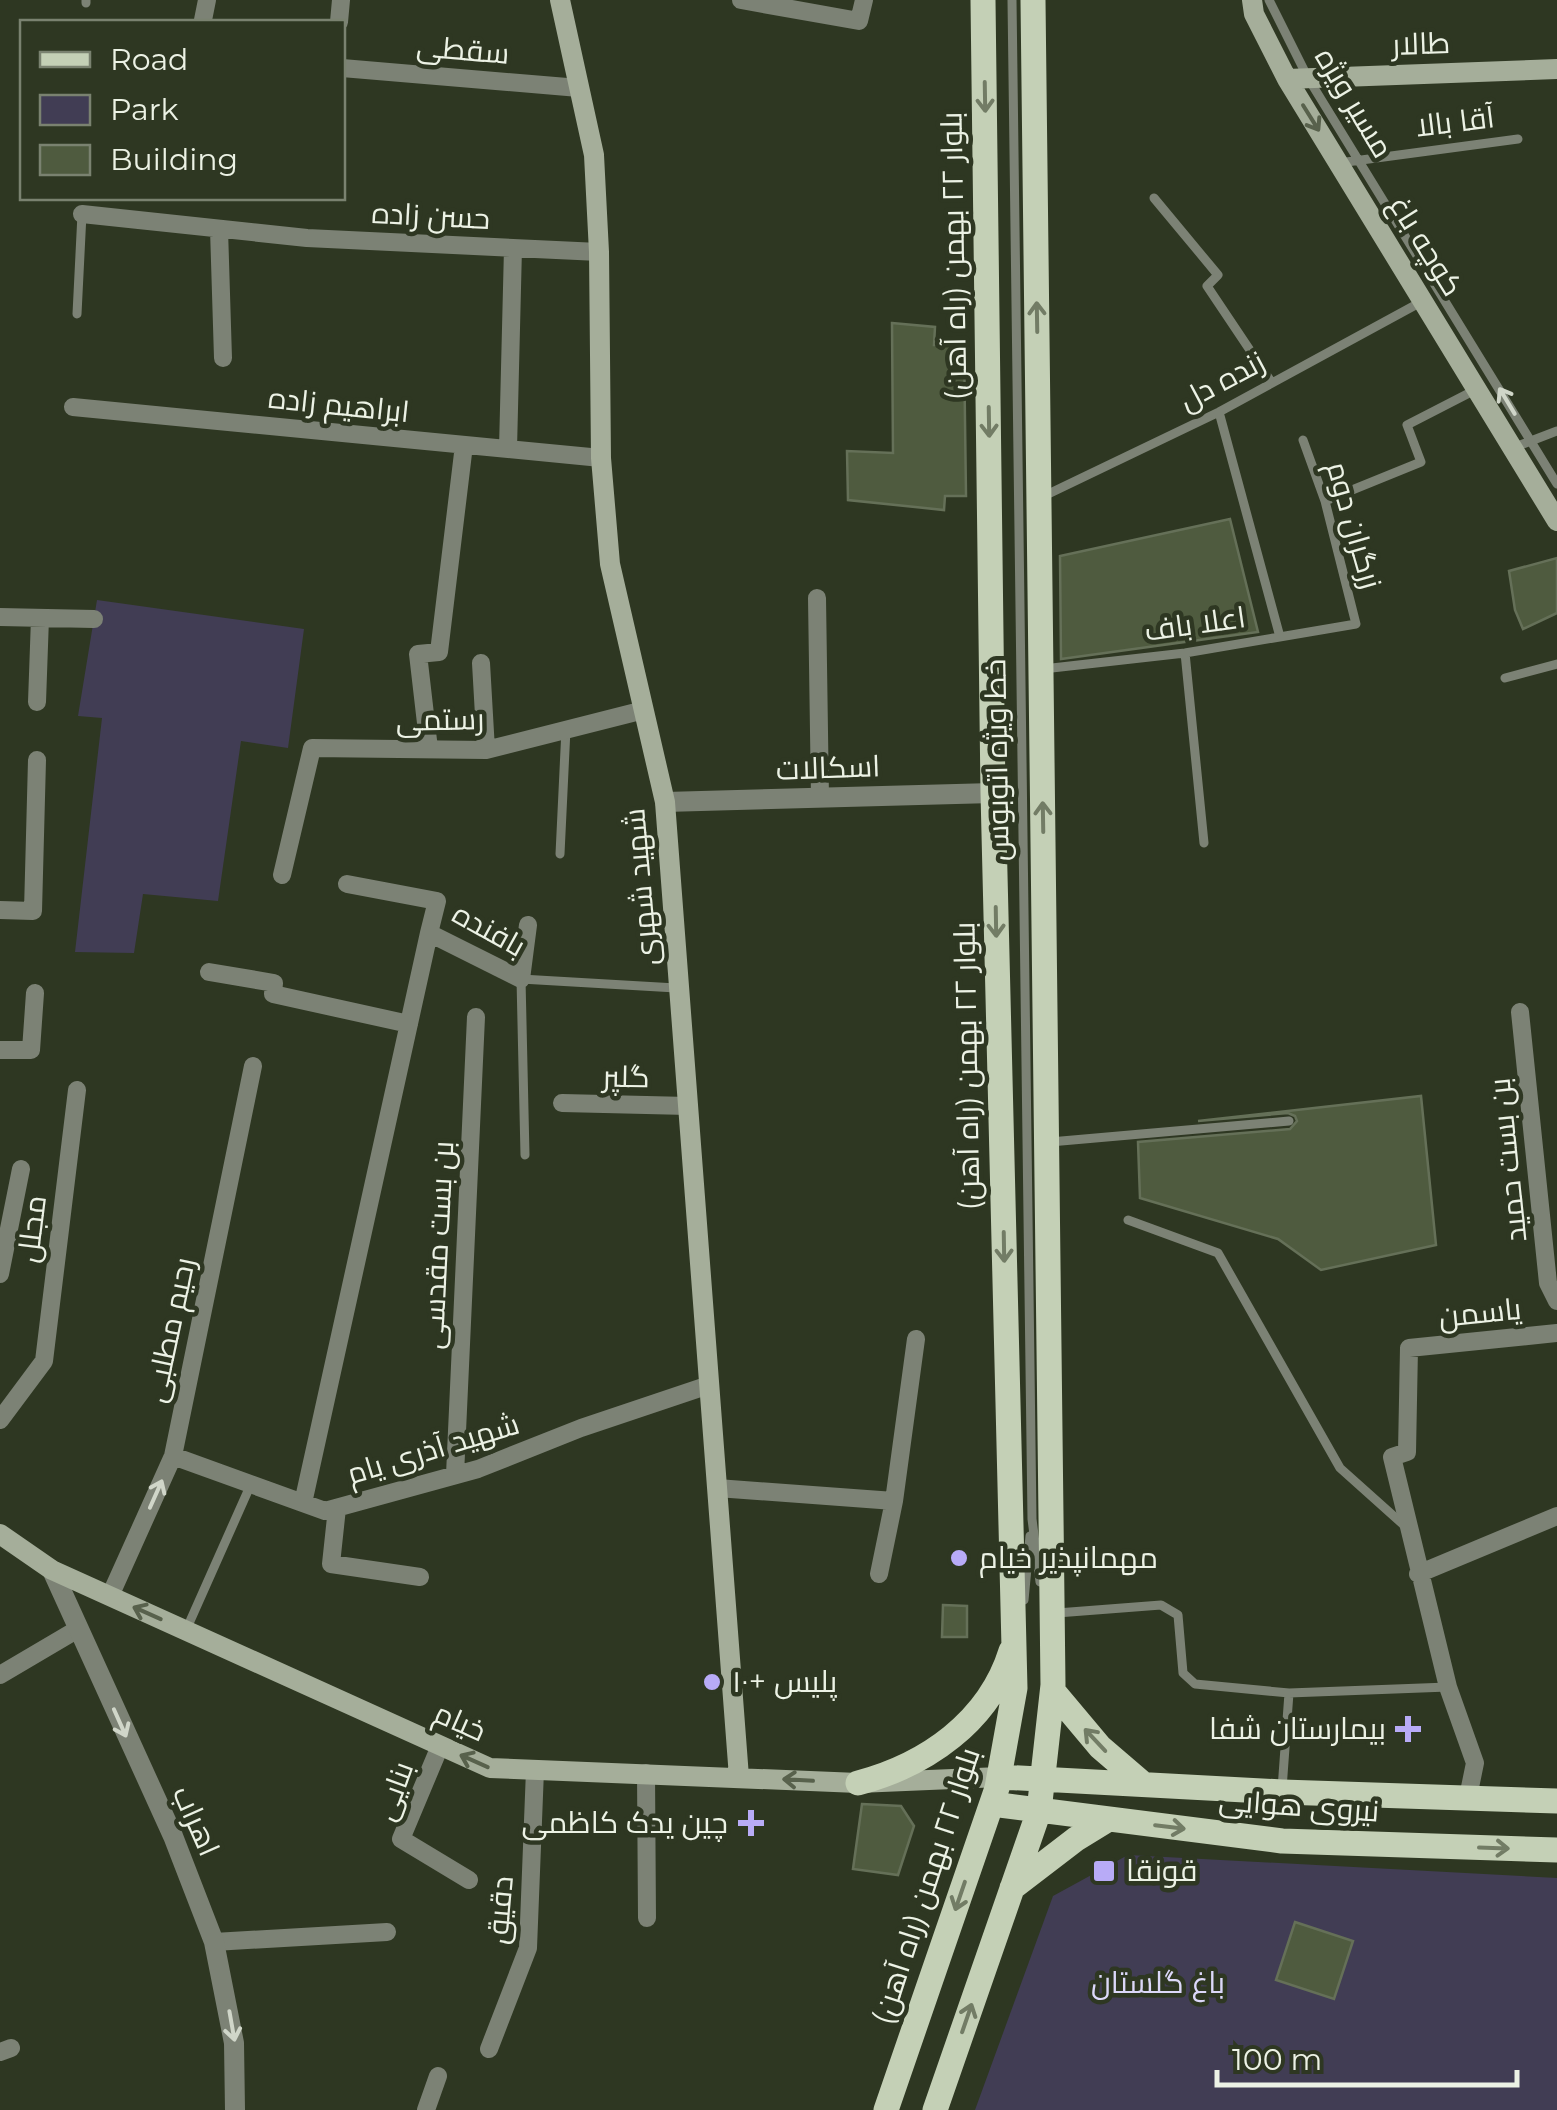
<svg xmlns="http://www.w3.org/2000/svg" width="1557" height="2110" font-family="Montserrat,Cairo,sans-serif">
	<rect width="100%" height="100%" fill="#2e3722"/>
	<path fill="#413d54" d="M97 600 304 629 288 748 241 741 218 901 143 894 134 953 75 952 102 718 78 716Z
		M1128 1855 1557 1878V2110H975L1053 1896Z"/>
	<path fill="#4f5b3f" stroke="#657058" stroke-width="2.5" d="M892 323 935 327 934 345H964L966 496H945L944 510 848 500 847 451 893 453Z
		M1230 519 1258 632 1061 659 1060 556Z
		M1557 558V613L1523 629 1515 610 1509 571Z
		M1421 1096 1436 1245 1321 1270 1278 1239 1140 1198 1138 1142 1290 1129 1297 1121 1295 1116 1288 1113 1198 1121Z
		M943 1605 967 1606V1637H942Z
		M862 1804 901 1806 914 1826 898 1875 853 1869Z
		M1295 1922 1353 1941 1334 1999 1276 1980Z"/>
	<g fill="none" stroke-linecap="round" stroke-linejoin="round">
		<path stroke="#7c8275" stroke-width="9" d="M1012 0 1032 1519 1040 1582
			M1269 0 1308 78 1557 484
			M86 3V0
			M1339 163 1518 139
			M1154 198 1218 275 1207 286 1272 383
			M77 314 82 214
			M1219 412 1280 637
			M1515 447 1557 431
			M1044 496 1219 412 1421 302
			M1325 501 1421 462 1407 425 1477 389
			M1185 653 1204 843
			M1043 669 1185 653 1356 624 1325 501 1303 440
			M1505 678 1557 664
			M560 854 566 729
			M1050 1142 1289 1121
			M525 1155 521 979 676 988
			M1128 1220 1218 1253 1340 1468 1406 1527
			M1024 1600 1030 1536
			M1057 1613 1161 1605 1178 1615 1183 1673 1195 1684 1289 1693 1448 1687
			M187 1628 251 1484
			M1282 1789 1289 1693"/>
		<path stroke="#7c8275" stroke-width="18" d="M741 0 859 21 864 0
			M203 20 207 0
			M339 22 341 0
			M342 68 579 88
			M82 214 307 238 599 252
			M219 229 223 358
			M73 407 601 458
			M508 449 513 248
			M817 598 820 798
			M0 617 94 619
			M481 663 486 750
			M37 702 40 618
			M429 749 418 654 439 652 464 445
			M282 875 312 748 486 750 644 710
			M347 884 437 901 429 933 521 979 528 925
			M0 910 33 911 37 760
			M209 972 274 983 273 994 409 1024
			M1520 1012 1548 1283 1557 1301
			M0 1050H31L35 993
			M562 1103 688 1106
			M0 1274 21 1169
			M0 1420 44 1361 77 1090
			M173 1456 325 1511 478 1469 581 1428 709 1385
			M455 1475 476 1017
			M717 1488 894 1501
			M303 1503 429 933
			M337 1508 331 1564 420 1577
			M879 1574 894 1501 916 1339
			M1418 1574 1557 1516
			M110 1596 173 1456 253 1066
			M0 1675 78 1629
			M440 1746 401 1839 469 1880
			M646 1773 647 1918
			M1468 1797 1475 1763 1448 1687 1392 1457 1407 1452 1409 1348 1557 1333
			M214 1942 387 1932
			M489 2049 528 1948 535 1770
			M0 2052 11 2048
			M426 2110 438 2076"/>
		<path stroke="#7c8275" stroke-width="20" d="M665 802 993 793
			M52 1570 173 1836 214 1942 234 2043 235 2110"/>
		<path stroke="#a5ae9a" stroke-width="20" d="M560 0 594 155 599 252 601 458 610 564 665 802 739 1777
			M1252 0 1254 14 1287 79 1557 521
			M1287 79 1557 69
			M0 1534 52 1570 490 1768 858 1783 1000 1777"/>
		<path stroke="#c4d0b6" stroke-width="25" d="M1053 1691 1100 1747 1142 1783
			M1000 1777 1282 1792 1557 1801
			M858 1783C926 1765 989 1722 1011 1651
			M992 1804 1282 1841 1557 1850
			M1012 1888 1076 1839 1107 1820
			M886 2110 997 1788 1015 1688 993 793 983 0
			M935 2110 1039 1811 1053 1685 1033 0"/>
	</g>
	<defs><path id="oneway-shaft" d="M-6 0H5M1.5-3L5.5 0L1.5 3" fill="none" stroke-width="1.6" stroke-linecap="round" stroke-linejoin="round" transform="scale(2.5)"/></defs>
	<g stroke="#727c65">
		<use href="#oneway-shaft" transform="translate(985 97) rotate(89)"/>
		<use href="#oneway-shaft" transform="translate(1037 317) rotate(-91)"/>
		<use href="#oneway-shaft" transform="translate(989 422) rotate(89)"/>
		<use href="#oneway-shaft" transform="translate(1043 817) rotate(-91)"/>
		<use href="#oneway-shaft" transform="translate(996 922) rotate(89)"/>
		<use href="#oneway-shaft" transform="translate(1004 1247) rotate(89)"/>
		<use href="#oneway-shaft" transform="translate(1095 1740) rotate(-133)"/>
		<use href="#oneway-shaft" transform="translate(1170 1827) rotate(7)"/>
		<use href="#oneway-shaft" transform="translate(1494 1848) rotate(2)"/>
		<use href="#oneway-shaft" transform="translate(960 1896) rotate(109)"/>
		<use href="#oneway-shaft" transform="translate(967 2018) rotate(-71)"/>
	</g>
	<g stroke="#58614c">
		<use href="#oneway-shaft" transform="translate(1311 118) rotate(58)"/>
		<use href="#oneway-shaft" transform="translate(147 1613) rotate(-156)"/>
		<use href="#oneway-shaft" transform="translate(474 1761) rotate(-156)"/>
		<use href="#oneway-shaft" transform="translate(798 1780) rotate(-177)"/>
	</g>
	<g stroke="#d0d6c9">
		<use href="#oneway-shaft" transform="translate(1507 401) rotate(-121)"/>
		<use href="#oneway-shaft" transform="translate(156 1494) rotate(-66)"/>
		<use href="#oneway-shaft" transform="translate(120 1723) rotate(66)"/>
		<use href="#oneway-shaft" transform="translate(232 2026) rotate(80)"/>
	</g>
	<g fill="#b8abf7" stroke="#2e3722" stroke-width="4">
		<circle cx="959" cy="1558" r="10"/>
		<circle cx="712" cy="1682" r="10"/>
		<path d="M1403 1714h10v10h10v10h-10v10h-10v-10h-10v-10h10z"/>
		<path d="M746 1808h10v10h10v10h-10v10h-10v-10h-10v-10h10z"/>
		<rect x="1092" y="1859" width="24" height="24" rx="5"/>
	</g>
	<g text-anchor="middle" stroke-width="9" stroke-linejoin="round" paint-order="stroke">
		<g font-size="30" fill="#ecf2e5" stroke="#2e3722">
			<text transform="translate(1421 44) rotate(-2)" y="10">طالار</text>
			<text transform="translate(463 50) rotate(5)" y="10">سقطی</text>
			<text transform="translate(1354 103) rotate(59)" y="10">مسیر ویژه</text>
			<text transform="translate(1455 122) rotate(-7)" y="10">آقا بالا</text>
			<text transform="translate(431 216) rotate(3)" y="10">حسن زاده</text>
			<text transform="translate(1426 246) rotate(58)" y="10">کوچه باغ</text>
			<text transform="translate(954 256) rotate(-91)" y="10">بلوار ۲۲ بهمن (راه آهن)</text>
			<text transform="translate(1222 381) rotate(-28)" y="10">زنده دل</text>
			<text transform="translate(339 405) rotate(6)" y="10">ابراهیم زاده</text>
			<text transform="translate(1354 525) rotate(74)" y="10">زرگران دوم</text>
			<text transform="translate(1195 624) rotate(-8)" y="10">اعلا باف</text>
			<text transform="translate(440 720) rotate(-1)" y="10">رستمی</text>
			<text transform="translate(997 760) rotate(-91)" y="10">خط ویژه اتوبوس</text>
			<text transform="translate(828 768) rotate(-2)" y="10">اسکالات</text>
			<text transform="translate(641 887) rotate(-95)" y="10">شهید شهری</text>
			<text transform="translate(489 930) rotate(29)" y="10">بافنده</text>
			<text transform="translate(967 1066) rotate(-91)" y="10">بلوار ۲۲ بهمن (راه آهن)</text>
			<text transform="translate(626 1077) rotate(1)" y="10">گلپر</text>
			<text transform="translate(1508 1160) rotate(-96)" y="10">بن بست حمید</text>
			<text transform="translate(32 1229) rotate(-83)" y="10">مجلل</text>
			<text transform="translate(438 1245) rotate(-87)" y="10">بن بست مقدسی</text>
			<text transform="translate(1480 1313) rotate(-6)" y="10">یاسمن</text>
			<text transform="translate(170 1330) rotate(-78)" y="10">رحیم مطلبی</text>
			<text transform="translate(433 1449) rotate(-17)" y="10">شهید آذری یام</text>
			<text transform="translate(460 1722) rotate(24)" y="10">خیام</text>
			<text transform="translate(394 1791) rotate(-70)" y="10">بنایی</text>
			<text transform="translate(1299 1806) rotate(4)" y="10">نیروی هوایی</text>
			<text transform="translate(196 1821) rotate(66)" y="10">اهراب</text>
			<text transform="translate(926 1886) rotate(-72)" y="10">بلوار ۲۲ بهمن (راه آهن)</text>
			<text transform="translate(500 1910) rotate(-85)" y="10">دقیق</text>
		</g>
		<g font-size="30" fill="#ecf2e5" stroke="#2e3722" text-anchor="start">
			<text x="979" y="1568">مهمانپذیر خیام</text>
			<text x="732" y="1692">پلیس +۱۰</text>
			<text x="1386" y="1739" text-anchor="end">بیمارستان شفا</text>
			<text x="728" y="1833" text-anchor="end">چین یدک کاظمی</text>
			<text x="1126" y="1881">قونقا</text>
		</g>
		<g font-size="30" fill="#dcd8f9" stroke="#2e3722">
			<text x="1158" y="1993">باغ گلستان</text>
		</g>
	</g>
	<rect x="20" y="20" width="325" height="180" fill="#2e3722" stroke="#7a8270" stroke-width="2.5"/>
	<rect x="40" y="52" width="50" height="15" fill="#c4d0b6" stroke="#7a8270" stroke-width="2.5"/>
	<text x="110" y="70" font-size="30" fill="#ecf2e5">Road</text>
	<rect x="40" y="95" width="50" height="30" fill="#413d54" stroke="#7a8270" stroke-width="2.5"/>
	<text x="110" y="120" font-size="30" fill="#ecf2e5">Park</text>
	<rect x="40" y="145" width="50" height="30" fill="#4f5b3f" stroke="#7a8270" stroke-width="2.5"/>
	<text x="110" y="170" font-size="30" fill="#ecf2e5">Building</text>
	<path d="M1217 2070v15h300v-15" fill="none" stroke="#ecf2e5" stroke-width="5"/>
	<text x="1232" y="2070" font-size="30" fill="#ecf2e5" stroke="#2e3722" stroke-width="8" paint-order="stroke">100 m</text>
</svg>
